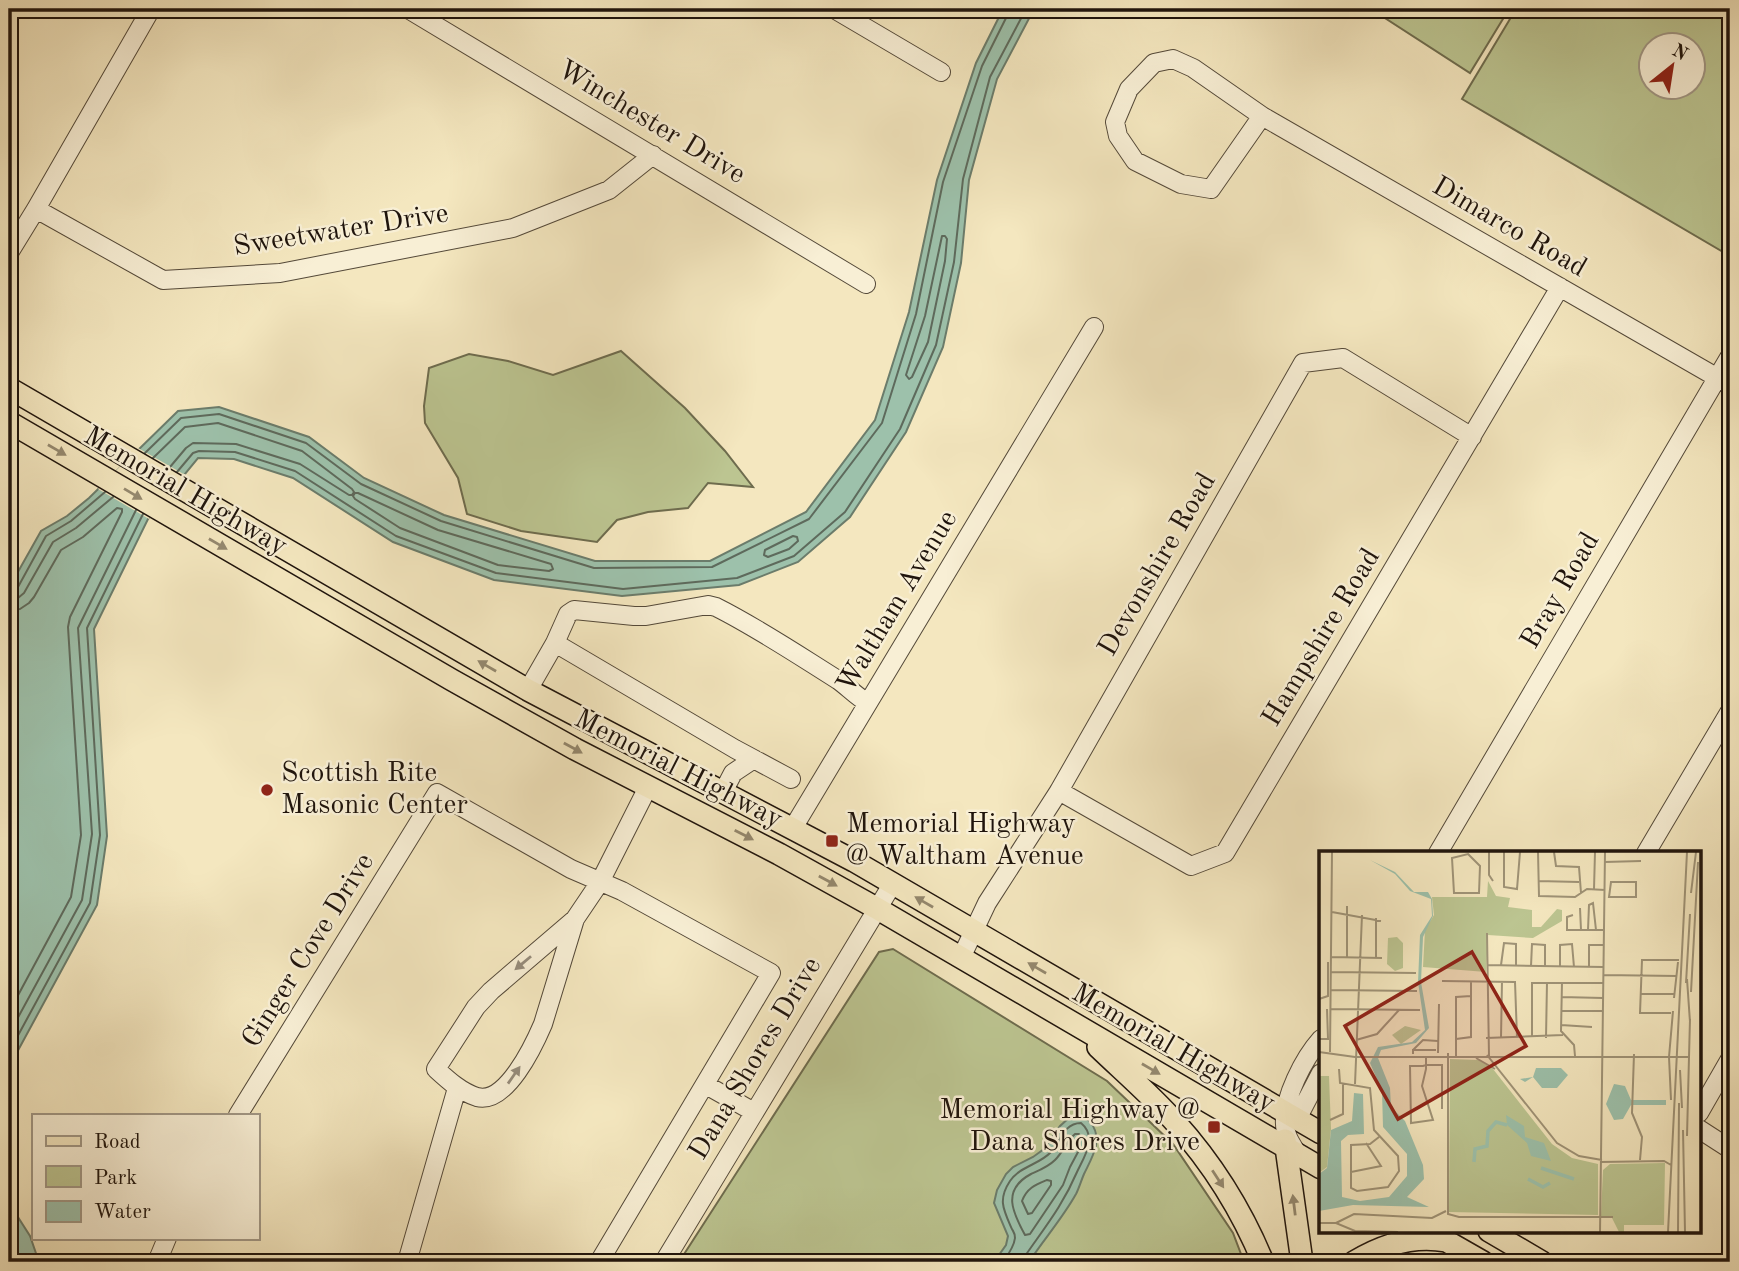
<svg xmlns="http://www.w3.org/2000/svg" width="1739" height="1271" viewBox="0 0 1739 1271" font-family="'Old Standard TT',serif">
<rect width="100%" height="100%" fill="#f4e7bf"/>
<filter id="stains"><feTurbulence type="fractalNoise" baseFrequency=".00286" numOctaves="4"/><feColorMatrix values="0 0 0 0 .2 0 0 0 0 .09 0 0 0 0 .02 0 0 0 .5 -.17"/></filter>
<radialGradient id="worn" r=".72"><stop offset=".6" stop-color="#630" stop-opacity="0"/><stop offset="1" stop-color="#630" stop-opacity=".3"/></radialGradient>
<!-- green -->
<path fill="#bcc591" stroke="#6e6c4e" stroke-width="2" fill-rule="evenodd" d="M1371 9H1509L1470 73Z
M1516 9H1730V256L1462 99ZM1652 46H1694V88H1652Z
M621 351 685 408 725 451 753 487 708 483 688 508 648 512 617 520 597 542 521 531 467 514 458 478 425 423 424 406 429 368 469 354 508 361 553 375Z
M893 949 1107 1081 1173 1144 1233 1233 1244 1262H679L879 952Z"/>
<!-- water -->
<path fill="#9dc1ab" stroke="#6b7c6b" stroke-width="2" d="M1003 9H1034L997 79 969 180 961 263 943 347 906 432 850 517 798 562 739 585 622 596 494 580 393 542 293 478 234 459 198 458 148 519 94 629 107 836 97 905 9 1067V598L10 586 41 531 67 516 89 498 178 411 219 407 309 437 364 478 444 515 595 561H710L806 512 875 420 909 312 937 180 976 63Z
M1077 1116C1083 1116 1087 1118 1091 1123 1104 1140 1091 1159 1084 1174 1081 1181 1079 1188 1076 1194 1062 1219 1044 1239 1029 1262H994L1006 1245 1008 1236 994 1203 997 1190 1006 1174 1013 1167 1033 1157 1044 1149 1060 1126 1070 1117Z
M9 1203 30 1236 39 1262H9Z"/>
<!-- pier -->
<path fill="#f4e7bf" d="M138 448 187 476 168 500 149 519 98 489Z"/>
<g fill="none" stroke-linecap="round" stroke-linejoin="round">
<!-- shore -->
<path stroke="#5e6a5c" stroke-width="2" d="M942 236H945L947 239 945 261 928 342 912 377 909 379 906 375 925 316Z
M145 453 181 418 219 414 306 443 361 484 441 521 594 568 712 567 809 519 882 423 916 314 943 182 982 66 1008 14V9
M153 458 185 427 218 423 302 451 352 489 354 492 352 495H349L300 464 236 444 193 443 186 448 170 467
M177 472 193 453 199 451 235 452 295 471 396 536 496 573 623 589 737 578 794 556 845 512 900 429 936 345 954 262 963 179 990 77 1026 9
M355 493H358L438 530 551 564 553 569 549 571 498 565 400 528 355 499 353 496Z
M793 536 797 537 798 541 789 549 768 557 764 555 765 550Z
M9 591 14 590 18 587 46 536 71 521 105 492
M9 600 18 598 24 593 53 542 76 528 113 497
M9 610 20 609 29 603 34 597 61 550 83 537 117 508 122 509V512L70 617 68 627 81 835 71 897 9 1012
M9 1034 82 900 92 834 78 628 136 510
M9 1052 90 903 100 835 87 628 143 514
M1075 1134H1079L1080 1139 1078 1152 1070 1167 1063 1185 1030 1234 1025 1235C1013 1213 1001 1190 1031 1174 1040 1170 1048 1167 1055 1160 1063 1152 1067 1141 1075 1134Z
M1047 1180 1051 1181V1185L1032 1213 1028 1214 1022 1201C1027 1188 1035 1185 1047 1180Z
M1003 1262C1008 1255 1014 1247 1015 1238 1015 1232 1013 1232 1011 1227 1003 1209 998 1199 1010 1181 1020 1166 1039 1165 1051 1152 1060 1141 1064 1123 1081 1123 1098 1137 1084 1157 1077 1172 1063 1205 1045 1227 1025 1256L1023 1262"/>
<defs>
<path id="minor" d="M408 9 866 284
M834 9 941 72
M1173 59 1193 68 1262 116 1211 189 1181 184 1135 161 1118 136 1115 122 1129 89 1154 63Z
M1262 116 1730 385
M36 209 163 280 280 273 513 228 609 190 653 155
M9 253 36 209 151 9
M555 643 568 614 574 610 634 616H646L708 605 716 607C758 628 798 655 838 680 848 687 857 697 868 703
M528 690 555 643 735 749 791 779
M1059 791 1191 866 1225 853 1560 287
M723 792 733 773 754 759
M793 828 1094 327
M1438 853 1730 356
M1646 853 1730 711
M575 919 543 1024C534 1045 506 1105 477 1097 461 1092 448 1080 436 1069L476 1007 491 991 575 919 600 882 648 787
M961 958 987 903 1059 791 1303 363 1343 358 1472 437
M706 1085 754 1112
M1699 1113 1730 1059
M238 1115 437 793 571 869 622 891 771 973 599 1262
M1297 1119 1321 1073
M1699 1129 1730 1149
M1295 1150C1290 1142 1285 1134 1285 1124 1283 1098 1304 1058 1321 1039
M157 1262 167 1238
M407 1262 457 1088
M664 1262 893 883"/>
<path id="major" d="M9 388 528 690 854 861 1321 1133
M9 422 452 680 575 749 779 854 878 909 1321 1168
M1098 1047C1124 1072 1151 1095 1175 1122 1212 1163 1242 1211 1263 1262
M1285 1140 1302 1262
M1489 1231 1542 1262
M1434 1234 1483 1262
M1354 1262C1382 1245 1414 1235 1446 1241"/>
</defs>
<!-- minor casing -->
<use href="#minor" stroke="#544939" stroke-width="20"/>
<!-- major casing -->
<use href="#major" stroke="#1f140c" stroke-width="24"/>
<!-- minor -->
<use href="#minor" stroke="#f8efd5" stroke-width="18"/>
<!-- major -->
<use href="#major" stroke="#f4e7bf" stroke-width="21"/>
</g>
<!-- one-way arrows -->
<defs><path id="oneway-solid" d="M-6-.8H1V-3.2L6.5 0L1 3.2V.8H-6Z" transform="scale(1.75)"/></defs>
<g fill="#94886e">
<use href="#oneway-solid" transform="translate(57 450) rotate(30)"/>
<use href="#oneway-solid" transform="translate(133 494) rotate(31)"/>
<use href="#oneway-solid" transform="translate(218 544) rotate(30)"/>
<use href="#oneway-solid" transform="translate(487 666) rotate(-150)"/>
<use href="#oneway-solid" transform="translate(573 748) rotate(29)"/>
<use href="#oneway-solid" transform="translate(744 835) rotate(27)"/>
<use href="#oneway-solid" transform="translate(828 881) rotate(29)"/>
<use href="#oneway-solid" transform="translate(924 902) rotate(-150)"/>
<use href="#oneway-solid" transform="translate(1037 968) rotate(-150)"/>
<use href="#oneway-solid" transform="translate(1151 1069) rotate(30)"/>
<use href="#oneway-solid" transform="translate(1218 1179) rotate(57)"/>
<use href="#oneway-solid" transform="translate(1294 1205) rotate(-97)"/>
</g>
<g fill="#968c7b">
<use href="#oneway-solid" transform="translate(523 963) rotate(140)"/>
<use href="#oneway-solid" transform="translate(514 1075) rotate(-55)"/>
</g>
<!-- markers -->
<g fill="#8f2418" stroke="#f8efd5" stroke-width="2.5">
<circle cx="267" cy="790" r="7"/>
<rect x="825" y="834" width="14" height="14" rx="3.5"/>
<rect x="1207" y="1120" width="14" height="14" rx="3.5"/>
</g>
<g text-anchor="middle" dominant-baseline="central" stroke-width="5" stroke-linejoin="round" paint-order="stroke">
<!-- street labels -->
<g font-size="28" fill="#1f140c" stroke="#f8efd5">
<text transform="translate(651 123) rotate(31)">Winchester Drive</text>
<text transform="translate(1509 228) rotate(30)">Dimarco Road</text>
<text transform="translate(341 231) rotate(-9)">Sweetwater Drive</text>
<text transform="translate(185 492) rotate(30)">Memorial Highway</text>
<text transform="translate(1158 565) rotate(-60)">Devonshire Road</text>
<text transform="translate(1561 591) rotate(-60)">Bray Road</text>
<text transform="translate(898 602) rotate(-59)">Waltham Avenue</text>
<text transform="translate(1322 638) rotate(-59)">Hampshire Road</text>
<text transform="translate(678 770) rotate(27)">Memorial Highway</text>
<text transform="translate(309 951) rotate(-58)">Ginger Cove Drive</text>
<text transform="translate(1173 1049) rotate(30)">Memorial Highway</text>
<text transform="translate(756 1059) rotate(-59)">Dana Shores Drive</text>
</g>
<!-- poi labels -->
<g font-size="28" fill="#1f140c" stroke="#f8efd5" text-anchor="start">
<text x="281" y="774">Scottish Rite<tspan x="281" dy="32">Masonic Center</tspan></text>
<text x="846" y="825">Memorial Highway<tspan x="846" dy="32">@ Waltham Avenue</tspan></text>
<text x="1200" y="1111" text-anchor="end">Memorial Highway @<tspan x="1200" dy="32">Dana Shores Drive</tspan></text>
</g>
</g>
<!-- overview -->
<g transform="translate(1319 851)">
<rect width="382" height="382" fill="#f4e7bf"/>
<path d="M169 30 177 45 191 47 189 56 213 59V76H222L238 58 243 59V70L214 87 169 84 167 121 104 116 106 79 115 64 113 46H168ZM78 86 84 92V117L76 120 68 113 69 87ZM86 175 102 179 82 193 73 184ZM131 208 160 209 174 218 233 293 253 307 279 313V364L130 361ZM0 209 1 225H10L12 278 8 316 0 322ZM346 312 345 374H305V381H300L292 365H282L284 319 291 313Z" fill="#bcc591"/>
<path d="M51 9 76 21 95 41H109L113 48 114 65 104 86 102 131 110 177 97 192 62 199 59 207 71 237 72 256 86 270 104 314 105 328 88 346 110 356 34 354 0 360V323L8 317 12 279 33 270 35 242 44 243 45 283 29 284 22 290 23 346 41 350 70 346 88 325V303L64 276 63 240 51 212 59 196 93 191 106 179 99 131 101 84 113 65 112 48 91 40 76 23ZM217 217H242L249 224 238 237H223L214 226 206 231 201 228 214 226ZM295 233 306 235 312 249H347V254H312L304 268 295 269 287 253ZM187 264 205 275 206 286 225 292 232 310 212 305 208 292 188 274Z" fill="#9dc1ab"/>
<path fill="none" stroke="#9dc1ab" stroke-width="3.5" d="M155 311 156 298 168 295 169 280 177 271 188 274M222 317 255 328M209 328 224 336 231 332"/>
<path fill="none" stroke="#9f9377" stroke-width="2" d="M170 1V24L174 30M185 1V36L198 38 201 1M219 1 220 45 256 46 268 38 286 39M235 1 237 15 260 16 262 42M149 3 161 15 160 42H135L133 7ZM286 11 322 10M219 30 260 31M292 31H317V46H290ZM275 38 276 1M372 42 377 1M261 57 262 79M13 61 62 70M254 64 248 66V79H284M269 79 270 54 274 52 277 79M168 82 170 205M12 106 63 107M28 107V55M57 107V67M168 114 284 116M182 114 185 92 197 93V114M212 115 213 93 226 94V115M241 115V94L253 93 255 116M270 115V94H285M12 121 97 122M284 124 358 125M368 128 371 171M123 130 196 131 198 186M243 131 242 180 255 194 256 205M367 132 371 63M12 139 98 140M372 141 379 11M322 143H355M242 146 284 147M355 147 359 111M0 148 9 145V111M12 158 101 159M242 160H283M352 162H321L323 109H360M242 174 273 176M213 186V132H284M167 187 244 184M182 187 183 130M227 187 228 131M0 188H9L8 158M137 188 152 186V130M37 189 58 183 80 159M94 199 104 189 119 190M0 201 36 206H370L371 168M11 201 13 1M119 202 120 153M129 202V363L140 366H294M94 203V199H117M315 203 313 262 323 286 321 309M168 204 238 292 260 305 283 309M107 205V218L103 235 114 269 92 272 91 215H104L107 214H123V258M137 205V146L152 145M350 206 354 160M350 206 352 249M157 207 176 218M20 218 21 232 51 237 55 279 79 305 80 320 69 336 38 340 32 337V294L51 293 60 286M361 219 363 257M36 233 43 64M11 269 24 263V233M364 279 366 381M368 285 370 206M281 311 345 310 352 314M32 321 62 315 47 292M0 372H17L36 380 79 381M17 372 35 363 113 367 127 360M281 381 286 1M349 381 368 1M359 381 360 252"/>
<path fill="#8f2418" fill-opacity="0.15" stroke="#8f2418" stroke-width="3.5" d="M153 101 207 195 79 268 26 175Z"/>
<rect width="382" height="382" fill="none" stroke="#1f140c" stroke-width="3.5"/>
</g>
<!-- margin -->
<rect width="1739" height="1271" fill="none" stroke="#f4e7bf" stroke-width="35"/>
<rect x="10" y="10" width="1718" height="1250" fill="none" stroke="#1f140c" stroke-width="3.5"/>
<rect x="18" y="18" width="1704" height="1236" fill="none" stroke="#1f140c" stroke-width="2"/>
<!-- legend -->
<rect x="32" y="1114" width="228" height="126" fill="#f8efd5" stroke="#a19785" stroke-width="2"/>
<rect x="46" y="1136" width="35" height="10" fill="#f4e7bf" stroke="#a19785" stroke-width="2"/>
<text x="94" y="1148" font-size="21" fill="#1f140c">Road</text>
<rect x="46" y="1166" width="35" height="21" fill="#bcc591" stroke="#a19785" stroke-width="2"/>
<text x="94" y="1184" font-size="21" fill="#1f140c">Park</text>
<rect x="46" y="1201" width="35" height="21" fill="#9dc1ab" stroke="#a19785" stroke-width="2"/>
<text x="94" y="1218" font-size="21" fill="#1f140c">Water</text>
<!-- north arrow -->
<g transform="translate(1672 66) rotate(30)"><circle r="33" fill="#f8efd5" stroke="#a19785" stroke-width="2"/>
<path d="M0-5L12 26L0 18L-12 26Z" fill="#8f2418"/>
<text y="-10" font-size="19" font-weight="bold" text-anchor="middle" fill="#1f140c">N</text>
</g>
<rect width="100%" height="100%" filter="url(#stains)"/>
<rect width="100%" height="100%" fill="url(#worn)"/>
</svg>
